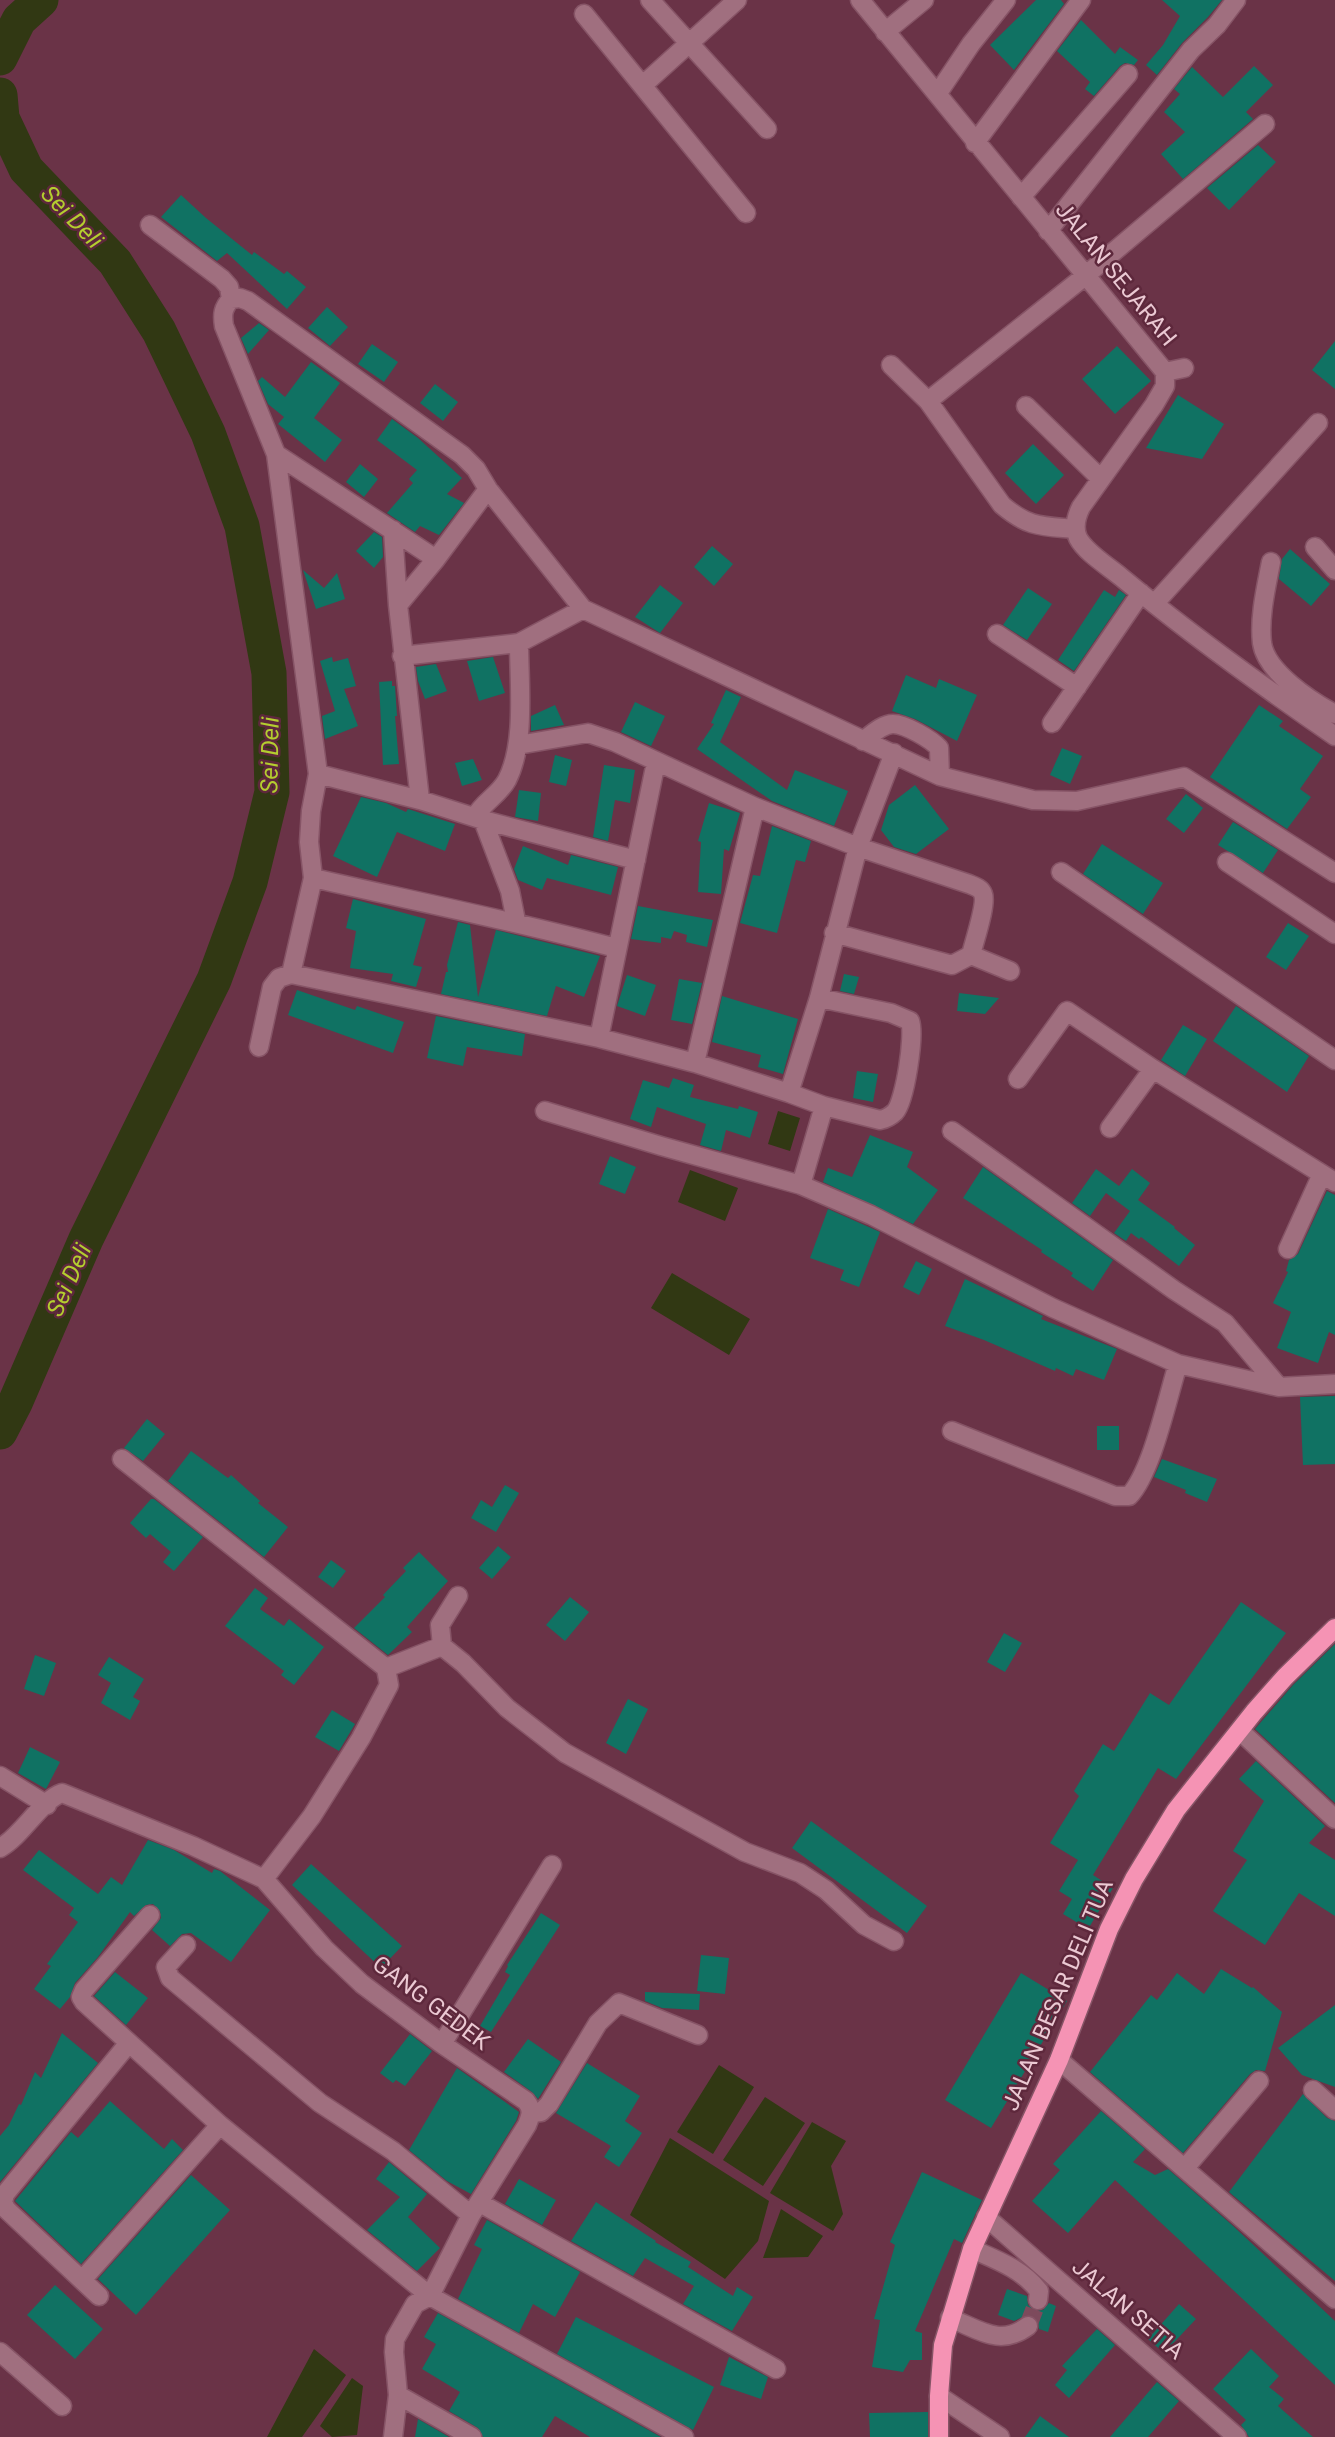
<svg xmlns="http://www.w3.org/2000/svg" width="1335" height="2437" viewBox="0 0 1335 2437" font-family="Roboto,sans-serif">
<rect width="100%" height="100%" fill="#6a3347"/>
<!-- water -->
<path fill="#313813" d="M778 1111 800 1118 790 1151 768 1144Z
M690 1170 738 1188 725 1221 678 1202Z
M672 1273 750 1319 729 1355 651 1308Z
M719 2065 754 2087 713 2154 677 2132Z
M765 2097 805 2123 763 2186 723 2160Z
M812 2122 846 2141 831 2166 843 2214 833 2231 770 2193Z
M670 2138 769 2201 758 2241 725 2279 630 2215Z
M781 2209 823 2236 808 2257 763 2258Z
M314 2349 346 2375 302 2437H267Z
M352 2378 363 2386 357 2435 332 2437 320 2426Z"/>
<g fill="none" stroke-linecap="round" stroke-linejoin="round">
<!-- river -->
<path stroke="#313813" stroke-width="35" d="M0 58 19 20 41 0
M0 95 2 118 26 169 115 262 159 331 208 433 242 526 269 673 272 792 250 882 214 980 86 1239 15 1403 0 1432"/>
</g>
<!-- building -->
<path fill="#107263" d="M1036 0H1061L1064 4 1014 70 990 45Z
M1162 0H1222L1208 17 1182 43 1157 75 1146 65 1163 45 1180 16Z
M1081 20 1115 54 1120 47 1138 60 1134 65 1125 63 1120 66 1094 96 1085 89 1090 82 1057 51Z
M1254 66 1273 85 1246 112 1253 119 1183 179 1161 154 1185 132 1164 112 1180 94 1174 89 1192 67 1223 97Z
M1258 145 1276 162 1229 210 1207 188Z
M181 195 206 218 252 255 254 252 284 274 287 271 306 287 287 309 227 253 217 261 161 217Z
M327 307 348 327 330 346 308 328Z
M259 323 269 330 248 354 241 338Z
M1335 341V389L1312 370Z
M372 344 398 362 384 382 358 364Z
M1117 346 1151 381 1115 414 1082 379Z
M311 362 340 383 314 418 342 440 325 462 278 424 284 417 268 404 258 381 262 377 285 397Z
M435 384 458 402 443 421 420 403Z
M1178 395 1224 424 1202 459 1146 448Z
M392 419 418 438 462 478 447 494 464 503 439 535 420 526 415 532 387 513 413 483 409 479 417 470 377 440Z
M1033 444 1064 475 1036 504 1005 473Z
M360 464 378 479 364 497 346 482Z
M374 532 382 537 383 557 374 568 356 551Z
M712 546 733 564 714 586 694 567Z
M1290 549 1330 584 1311 606 1279 579 1282 559Z
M303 570 324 588 337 573 345 599 316 609Z
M660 585 683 603 660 633 635 617Z
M1028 588 1052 604 1027 640 1003 625Z
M1104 590 1115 597 1119 590 1126 595 1074 671 1058 660Z
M332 657 333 662 348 658 356 686 344 689 358 726 325 739 322 716 335 711 320 661Z
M493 657 505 693 479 701 467 661Z
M436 664 447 691 425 699 418 681 416 667Z
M906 675 936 688 939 679 977 695 957 741 915 719 892 711Z
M392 681V686H395L397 716H395L399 764 383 765 379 682Z
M726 690 741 697 720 742 787 790 795 770 848 791 834 826 772 801 697 749 714 724 711 723Z
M635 702 665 716 651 746 621 732Z
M555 705 564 725 531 731V716Z
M1259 705 1283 721 1279 726 1323 756 1300 789 1311 797 1287 829 1210 777Z
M1062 748 1082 756 1070 784 1050 775Z
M555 755 572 760 566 786 549 782Z
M473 759 482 780 462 786 455 763Z
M604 765 635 770 630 803 615 800 608 841 593 837Z
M915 785 949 829 916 854 894 847 881 830 889 805Z
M519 790 541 793 538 821 515 817Z
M1186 794 1203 808 1184 833 1166 819Z
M361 797 386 803 406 812 408 809 455 824 445 851 397 832 377 877 333 856Z
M709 803 740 813 729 851 724 849 721 894 698 892 701 842 698 841Z
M1233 822 1278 850 1263 873 1218 845Z
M772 826 811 841 805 862 796 860 777 933 740 923 753 875 760 876Z
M1102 844 1163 883 1143 914 1083 874Z
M523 846 568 865 571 855 618 867 611 895 547 878 542 890 518 880 514 869Z
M353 899 426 919 413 965 422 967 416 987 391 981 393 974 350 968 356 931 346 928Z
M638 906 713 920 707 947 686 942 687 935 674 931 671 939 661 937V943L631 939Z
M458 922 470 925 478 997 496 930 600 956 584 997 556 986 547 1016 441 994 446 972H448L447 965Z
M1288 923 1309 936 1286 970 1266 957Z
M844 974 859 977 854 994 840 991Z
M627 975 656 985 645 1016 617 1006Z
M679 979 702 983 692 1024 671 1020Z
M297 990 355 1010 357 1006 404 1022 393 1053 288 1015Z
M959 993 999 998 985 1014 957 1011Z
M722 996 798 1019 783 1074 758 1067 761 1055 712 1042Z
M1236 1006 1309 1056 1287 1092 1213 1041Z
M436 1016 525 1034 522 1056 467 1047 463 1066 427 1058Z
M1183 1025 1207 1039 1185 1076 1161 1060Z
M857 1071 878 1074 873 1102 853 1098Z
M673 1078 694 1085 690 1097 738 1109 739 1106 758 1112 750 1138 726 1130 721 1151 700 1145 706 1124 657 1107 651 1127 630 1119 643 1080 669 1088Z
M870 1135 913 1152 907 1167 938 1190 913 1224 823 1182 828 1168 852 1177Z
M610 1156 636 1167 625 1194 599 1184Z
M983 1167 1113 1260 1093 1291 1071 1276 1073 1273 1041 1252 1042 1250 963 1198Z
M1096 1169 1119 1186 1132 1169 1150 1183 1138 1200 1175 1227 1174 1228 1195 1245 1179 1266 1141 1237 1139 1239 1131 1233 1126 1241 1114 1233 1130 1211 1106 1193 1090 1216 1072 1203Z
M1327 1191 1335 1195V1335L1329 1332 1318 1363 1277 1348 1291 1312 1273 1303 1288 1272 1286 1271 1289 1260 1298 1254Z
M828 1209 880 1232 859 1287 840 1280 844 1270 810 1258Z
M916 1261 932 1269 919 1295 903 1287Z
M965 1279 1043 1316 1041 1319 1117 1349 1104 1380 1076 1369 1073 1376 1056 1368 1055 1371 984 1340 945 1326Z
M1335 1396V1464L1303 1465 1300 1397Z
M147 1419 165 1434 143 1461 124 1448Z
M1097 1426H1119V1450H1097Z
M191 1451 228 1478 231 1475 260 1501 258 1503 288 1527 264 1557 168 1481Z
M1162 1459 1217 1479 1207 1502 1185 1493 1186 1490 1154 1477Z
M505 1485 519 1493 496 1532 471 1518 481 1500 492 1507Z
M151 1499H154L203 1537 174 1571 163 1562 171 1552 150 1534 146 1538 130 1523Z
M498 1546 511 1557 492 1579 479 1568Z
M419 1552 448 1581 407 1627 412 1632 388 1655 354 1628 385 1597 383 1595 406 1571 403 1568Z
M331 1560 346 1571 333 1588 318 1577Z
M255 1588 268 1598 260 1609 284 1626 289 1619 324 1647 294 1685 281 1675 284 1671 225 1626Z
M570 1597 589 1612 565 1641 546 1625Z
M1241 1602 1286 1633 1176 1779 1158 1768 1093 1875 1113 1888 1088 1929 1063 1914 1072 1899 1059 1891 1078 1860 1050 1843 1079 1796 1074 1791 1103 1744 1114 1751 1150 1693 1169 1705Z
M1004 1633 1022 1643 1005 1672 987 1662Z
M1335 1644V1803L1255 1729 1293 1685Z
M35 1655 56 1663 44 1696 24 1689Z
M109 1657 144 1679 133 1697 140 1701 130 1720 101 1703 111 1683 98 1675Z
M628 1699 648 1709 626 1754 606 1743Z
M332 1710 355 1724 339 1751 315 1737Z
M30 1747 60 1762 46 1789 18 1773Z
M1256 1761 1325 1826 1309 1843 1335 1860V1916L1299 1893 1265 1945 1213 1911 1247 1860 1233 1851 1264 1801 1239 1779Z
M811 1821 927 1906 907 1933 792 1848Z
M148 1840 174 1850 212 1873 214 1869 220 1871 270 1910 231 1962 191 1933 182 1934 170 1946 152 1930 161 1918 160 1911 153 1904 146 1905 134 1916 130 1912 98 1957 75 1983 70 1997 60 2009 34 1989 51 1966 47 1964 78 1922 69 1915 74 1908 23 1870 39 1850 98 1894 111 1877 122 1885Z
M311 1864 402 1946 381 1968 292 1885Z
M541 1913 560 1925 491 2032 480 2026 510 1975 505 1972 508 1966 507 1965Z
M701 1955 729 1958 725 1994 697 1991Z
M1221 1969 1252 1988 1253 1987 1282 2012 1265 2071 1256 2070 1250 2074 1183 2153 1090 2072 1151 1995 1157 2000 1177 1973 1204 1994Z
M115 1972 148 1998 126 2025 94 1996Z
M1021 1973 1067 2001 991 2128 945 2100Z
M645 1992 700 1994 699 2010 662 2008 645 2001Z
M1335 2005V2087L1302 2075 1278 2048Z
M62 2033 98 2063 0 2182V2136L9 2125 19 2104 21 2105 35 2072 41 2078Z
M410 2034 432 2051 405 2086 396 2080 393 2083 380 2073Z
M528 2039 561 2062 538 2099 532 2092 504 2072Z
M587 2063 640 2096 625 2121 642 2133 619 2167 604 2157 611 2146 556 2113Z
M457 2068 519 2112 516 2121 471 2194 447 2181 409 2150Z
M1303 2094 1327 2118 1335 2121V2281L1229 2192Z
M110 2101 164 2149 172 2139 183 2150 81 2264 15 2201 71 2132 78 2138Z
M1101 2111 1145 2149 1133 2162 1155 2175 1168 2169 1232 2225 1335 2321V2385L1115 2180 1068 2233 1032 2201 1060 2170 1053 2164Z
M389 2162 427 2194 408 2217 440 2248 417 2271 367 2230 400 2197 376 2179Z
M922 2172 982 2200 962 2243 954 2239 915 2331 922 2333V2360H910L903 2372 872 2367 880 2320 874 2319 895 2245 890 2242Z
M191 2175 230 2210 136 2315 98 2279Z
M519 2179 556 2200 542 2225 505 2204Z
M596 2202 656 2241 655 2242 691 2262 688 2267 733 2296 737 2287 753 2297 732 2331 683 2304 694 2286 645 2258 633 2276 571 2241Z
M487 2220 580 2272 555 2317 533 2304 519 2333 458 2299 482 2249 474 2245Z
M55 2285 103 2329 75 2359 27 2315Z
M1007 2289 1027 2296 1028 2305 1036 2311 1043 2310 1049 2303 1056 2306 1048 2332 1039 2329 1038 2321 1033 2316 1027 2315 1014 2321 998 2315Z
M1179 2304 1196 2319 1164 2353 1148 2339Z
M438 2313 661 2437H590L555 2416 542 2437H483L478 2428 449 2411 460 2392 422 2369 436 2344 424 2337Z
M576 2317 714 2387 693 2430 557 2354Z
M1097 2329 1115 2345 1069 2398 1055 2385 1067 2370 1062 2366Z
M1251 2349 1279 2376 1269 2387 1284 2399 1278 2406 1313 2437H1249L1241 2425 1246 2420 1213 2389Z
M729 2357 768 2377 761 2399 720 2385Z
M1157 2382 1179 2401 1148 2437H1110Z
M928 2412V2437H870L869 2413Z
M1040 2416 1069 2437H1025Z
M418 2419 449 2437H415Z"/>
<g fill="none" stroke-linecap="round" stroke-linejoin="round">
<!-- minor-tunnel -->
<path stroke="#7d4a5c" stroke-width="18" stroke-dasharray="18 9" stroke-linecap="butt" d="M1028 2326 1038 2300"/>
<defs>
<path id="minor" d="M650 0 767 129
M860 0 1165 372V386L1154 405 1081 507C1076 517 1073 527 1078 538 1086 553 1108 566 1121 577 1190 634 1262 686 1335 736
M584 14 746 213
M885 32 924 0
M643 85 737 0
M938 93 971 44 1006 0
M975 143 1081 0
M1021 197 1128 74
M150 225 222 279 229 287 231 299
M1048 231 1191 50 1217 25 1236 0
M891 365 928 401 1002 505C1029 528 1042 526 1075 529
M1165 372 1184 368
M928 401 1085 276 1265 124
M1026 406 1100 478
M276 454 436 559
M393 530 398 605
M1315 547 1335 570
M1271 562C1266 588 1259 617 1262 643 1266 672 1311 701 1335 714
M1155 603 1318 423
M997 634 1077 687
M402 656 519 643 583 609
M1052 723 1141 593
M863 741C871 735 882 724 893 724 905 724 931 739 939 748L940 776
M518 745 588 733 615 742 755 807 858 847 969 884C974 886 981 888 983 894 987 904 974 942 971 955L952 965 834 933
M656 762 599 1038 695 1063 789 1093 819 998 858 847 894 753
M318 774 276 454 224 326C222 314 223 308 231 299L240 298 248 301 462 455 476 469 488 489 583 609 940 776 1033 800 1077 801 1184 777 1335 873
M420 800 483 820 636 860
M475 817C483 802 499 795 507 780 526 743 519 684 519 643
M483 820 510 891 516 921
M1227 862 1335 934
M1061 872 1335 1060
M313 878C414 901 515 921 616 948
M971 955 1010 971
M291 974 313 878 309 842 311 811 318 774 420 800 398 605 436 559 488 489
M259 1047 272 987 279 978 291 974 599 1038
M695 1063 755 807
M1018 1079 1067 1011 1153 1069 1335 1182
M789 1093 824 1106 880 1120C885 1119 891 1116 895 1112 905 1101 915 1035 910 1021L891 1013 819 998
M545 1111 661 1146 801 1185 871 1215 1053 1308 1178 1364 1279 1387 1335 1384
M1110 1128 1153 1069
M952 1131 1174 1290 1225 1323 1279 1387
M801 1185 824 1106
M1288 1249 1322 1174
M952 1431 1115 1496H1129C1152 1472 1167 1399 1178 1364
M122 1459 386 1668 389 1685 361 1738 312 1816 264 1879
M442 1646 440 1625 458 1596
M386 1668 442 1646 463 1663 507 1708 565 1753 745 1852 800 1873 826 1890 864 1925 894 1941
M1240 1731 1335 1819
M0 1776 47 1805
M0 1848C22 1836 41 1800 62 1793L193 1846 264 1879 324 1948 362 1984 442 2044 526 2101C533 2110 531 2115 527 2125L471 2215 430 2296 415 2304 395 2339 394 2352 398 2395 393 2437
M150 1915 84 1990 81 1997 84 2002 220 2125 430 2296 684 2437
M186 1945 166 1967 170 1978 320 2103 393 2151 471 2215
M442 2044 552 1865
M1059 2060 1335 2299
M1313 2090 1335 2110
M532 2113 541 2112 549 2104 598 2023 619 2003 698 2035
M1185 2168 1259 2081
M480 2203 776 2369
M986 2217 1237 2437
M972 2249C997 2260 1022 2269 1039 2291L1038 2300
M82 2280 220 2125
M99 2296 6 2209 3 2202 5 2194 128 2044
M950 2318C980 2330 1000 2347 1028 2326
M0 2352 62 2406
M398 2395 472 2437
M939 2396 1000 2437"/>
<path id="major" d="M939 2437V2396L943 2345 972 2249 1059 2060 1109 1929 1134 1879 1176 1810 1254 1712 1285 1677 1335 1628"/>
</defs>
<!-- minor casing -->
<use href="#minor" stroke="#865466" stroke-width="21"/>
<!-- major casing -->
<use href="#major" stroke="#865466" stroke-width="21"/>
<!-- minor -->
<use href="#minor" stroke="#a06f7f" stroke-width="18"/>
<!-- major -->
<use href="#major" stroke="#f593b4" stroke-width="18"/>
</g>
<g text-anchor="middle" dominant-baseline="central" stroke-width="5" stroke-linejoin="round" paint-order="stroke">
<!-- street labels -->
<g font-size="23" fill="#ebc9d3" stroke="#5e283c">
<text transform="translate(1116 274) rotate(51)">JALAN SEJARAH</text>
<text transform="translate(1058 1995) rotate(-67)">JALAN BESAR DELI TUA</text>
<text transform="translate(431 2003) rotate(37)">GANG GEDEK</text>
<text transform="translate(1128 2309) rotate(41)">JALAN SETIA</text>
</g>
<!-- water labels -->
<g font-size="24" font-style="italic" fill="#b4ce2f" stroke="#5e283c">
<text transform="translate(72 217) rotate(46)">Sei Deli</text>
<text transform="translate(270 755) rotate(-89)">Sei Deli</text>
<text transform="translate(69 1280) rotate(-66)">Sei Deli</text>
</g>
</g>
</svg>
